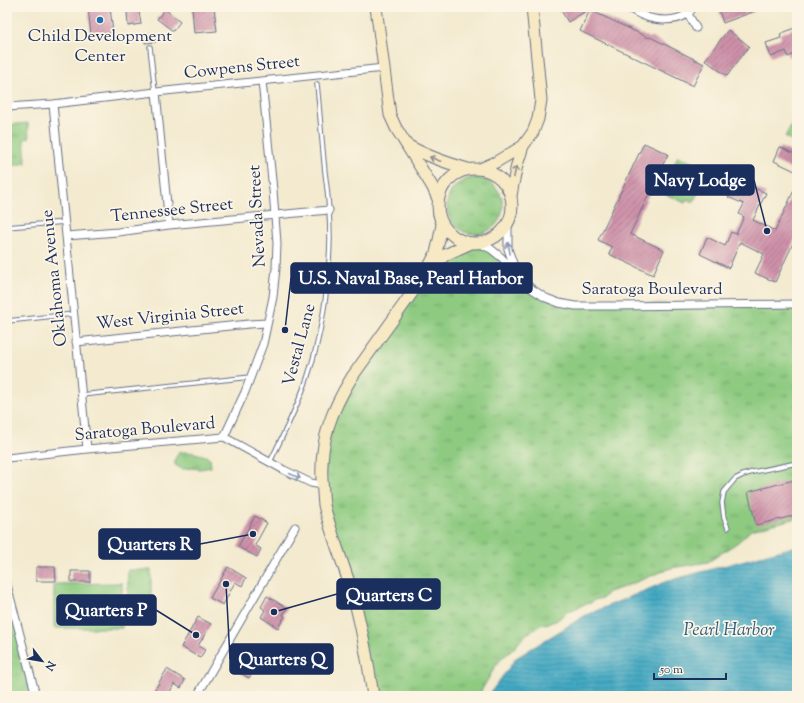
<svg xmlns="http://www.w3.org/2000/svg" width="804" height="703" viewBox="0 0 804 703" font-family="'Sorts Mill Goudy',serif">
<defs>
<pattern id="grass-tufts" width="24" height="20" patternUnits="userSpaceOnUse"><rect width="24" height="20" fill="#8ecb81"/><path d="M3 7l-1-3M5 7V3M7 7l1-3M15 17l-1-3M17 17v-4M19 17l1-3" fill="none" stroke="#73a56d"/></pattern>
<pattern id="water-rules" width="6" height="5" patternUnits="userSpaceOnUse"><rect width="6" height="5" fill="#43a9c3"/><path d="M0 2.5h6" fill="none" stroke="#378aa2"/></pattern>
<pattern id="building-hatch" width="6" height="6" patternUnits="userSpaceOnUse"><rect width="6" height="6" fill="#ce90a8"/><path d="M-1 1l2-2M0 6l6-6M5 7l2-2" fill="none" stroke="#a6768c"/></pattern>
</defs>
<rect width="100%" height="100%" fill="#fcf5e5"/>
<filter id="ink" filterUnits="userSpaceOnUse"><feTurbulence type="fractalNoise" baseFrequency=".025" numOctaves="2"/><feDisplacementMap in="SourceGraphic" scale="8" xChannelSelector="R" yChannelSelector="G"/><feConvolveMatrix kernelMatrix="1 2 1 2 8 2 1 2 1" color-interpolation-filters="sRGB"/></filter>
<filter id="wash" filterUnits="userSpaceOnUse"><feTurbulence type="fractalNoise" baseFrequency=".012" numOctaves="4" result="noise"/><feDisplacementMap in="SourceGraphic" scale="16" xChannelSelector="R" yChannelSelector="G"/><feGaussianBlur stdDeviation="0.9" result="paint"/><feColorMatrix in="noise" values="0 0 0 0 0 0 0 0 0 0 0 0 0 0 0 0 0 1.4 0 .05"/><feComposite in="paint" operator="in"/></filter>
<g filter="url(#wash)">
<rect width="100%" height="100%" fill="#f3eacf"/>
<!-- grass -->
<path fill="url(#grass-tufts)" stroke="#547d70" d="M797 114V143L785 137Z
M28 123 29 138 24 139 26 163 12 166 8 125Z
M447 206a28 28 0 1 1 56 0a28 28 0 1 1-56 0Z
M471 243 491 249 522 280 559 303 797 304V518L751 530 738 542 708 562 671 568 621 588 608 592 603 598 594 600 591 603 585 604 567 612 556 621 541 625 525 635 514 648 498 662 478 696H373L322 485 334 409 424 276Z
M179 452C191 452 199 453 210 458L211 467 200 469 191 468 182 469 175 465V459Z
M7 615 15 617 36 696H7Z"/>
<!-- pitch -->
<path fill="#8ecb81" stroke="#547d70" d="M678 156 702 167 693 188 699 191 693 202 687 199 685 203 661 192Z
M128 570H151V616L127 615Z
M122 583V628H54V584Z"/>
<!-- water -->
<path fill="url(#water-rules)" stroke="#2f6c90" d="M797 546V696H488L516 658 586 615 668 581Z"/>
<g id="blocks">
<!-- building -->
<path fill="url(#building-hatch)" d="M88 7H110L113 33 91 35Z
M192 7H214L217 31 194 33Z
M559 7H592L568 22Z
M718 7H763V8L723 23Z
M165 9 180 22 173 31 157 19Z
M590 10 649 38 650 37 704 64 693 86 580 31Z
M139 11 141 24 128 26 127 12Z
M797 27V53L788 57 786 51 771 57 766 43 781 38 780 34Z
M728 30 749 46 727 76 705 60Z
M155 35 156 42 145 43 144 36Z
M644 143 668 154 630 234 664 250 653 275 609 254 612 247 598 240Z
M780 147 797 155V172L774 161Z
M722 176 735 182 736 180 766 193 753 220 775 231 797 184V235L775 282 755 273 764 254 740 242 729 268 700 254 707 237 725 246 731 232 736 234 744 217 739 214 744 204 728 197 729 195 716 189Z
M794 480 797 492V515L756 525 748 492Z
M255 516 267 523 255 545 261 549 257 557 238 547Z
M36 567H55L56 581H36Z
M228 567 246 578 242 586 235 582 223 605 210 598Z
M71 571H90V582H71Z
M267 596 287 608 283 615 285 616 278 628 261 617 265 610 261 607Z
M198 617 211 624 198 646 205 650 200 658 181 647Z
M246 647 262 656 249 678 234 669Z
M167 669 185 680 181 688 174 684 168 696H151Z"/>
</g>
</g>
<g filter="url(#ink)">
<use href="#blocks" fill-opacity="0" stroke="#677086" stroke-width="1"/>
<g fill="none" stroke-linecap="round" stroke-linejoin="round">
<defs>
<path id="lane" d="M150 47 155 92
M7 227 65 222
M7 321 74 314
M81 395 251 377
M270 462C283 435 297 408 307 379 322 334 329 286 330 239 330 216 328 194 325 172 322 143 320 114 317 84
M728 528 724 518 722 503 724 492 735 479 743 475 753 472 797 463
M7 615 15 617"/>
<path id="street" d="M627 7C632 10 638 14 644 16 656 21 676 22 687 14 690 12 692 9 694 7
M688 14 696 28
M156 92 169 225
M53 104 87 449
M7 107 53 104 156 92 384 68
M508 222V249L515 269
M66 236 118 232 169 225 329 210
M478 243 491 249 502 258 522 280 532 289 546 298 559 303 575 306H614L797 304
M76 342 249 324 267 323
M224 437 245 392 263 344 273 297 276 268 277 243 273 190 262 81
M7 458 87 449 224 437 284 470 311 483 322 485
M7 585 36 696
M197 696 295 527"/>
<path id="secondary" d="M376 7 390 115 396 128 419 165 432 186 438 199
M407 145C426 156 447 163 468 169
M480 169 496 162 523 146
M438 206a37 37 0 1 1 74 0a37 37 0 1 1-74 0Z
M511 196 513 184 517 165 523 146 533 132 538 119 541 100 532 7
M430 270 445 255 471 243
M373 696C368 662 362 628 353 595 344 565 331 534 324 505 323 497 323 488 322 480 320 440 331 411 352 377L424 276 436 253 439 240 442 224"/>
</defs>
<!-- lane casing -->
<use href="#lane" stroke="#677086" stroke-width="5.5"/>
<!-- street casing -->
<use href="#street" stroke="#677086" stroke-width="9"/>
<!-- secondary casing -->
<use href="#secondary" stroke="#677086" stroke-width="13"/>
<!-- lane -->
<use href="#lane" stroke="#fff" stroke-width="3.5"/>
<!-- street -->
<use href="#street" stroke="#fff" stroke-width="7"/>
<!-- secondary -->
<use href="#secondary" stroke="#f7e9c3" stroke-width="11"/>
</g>
<!-- one-way arrows -->
<defs><path id="oneway-shaft" d="M-6 0H5M1.5-3L5.5 0L1.5 3" fill="none" stroke-width="1.6" stroke-linecap="round" stroke-linejoin="round"/></defs>
<g stroke="#898c90">
<use href="#oneway-shaft" transform="translate(435 159) rotate(-159)"/>
<use href="#oneway-shaft" transform="translate(515 172) rotate(-78)"/>
</g>
<g stroke="#8d97ae">
<use href="#oneway-shaft" transform="translate(509 248) rotate(-101)"/>
<use href="#oneway-shaft" transform="translate(295 476) rotate(25)"/>
</g>
</g>
<!-- markers -->
<circle fill="#1f6fb2" stroke="#fcf5e5" stroke-width="1.5" cx="100" cy="20" r="4"/>
<g text-anchor="middle" dominant-baseline="central" stroke-width="3.5" stroke-linejoin="round" paint-order="stroke">
<!-- poi labels -->
<g font-size="17" fill="#1b2f5e" stroke="#fcf5e5">
<text x="100" y="37">Child Development<tspan x="100" dy="20">Center</tspan></text>
</g>
<!-- street labels -->
<g font-size="17" fill="#1b2f5e" stroke="#fcf5e5">
<text transform="translate(242 68) rotate(-6)">Cowpens Street</text>
<text transform="translate(172 211) rotate(-6)">Tennessee Street</text>
<text transform="translate(258 216) rotate(-93)">Nevada Street</text>
<text transform="translate(55 278) rotate(-96)">Oklahoma Avenue</text>
<text x="652" y="290">Saratoga Boulevard</text>
<text transform="translate(170 317) rotate(-6)">West Virginia Street</text>
<text transform="translate(300 345) rotate(-75)">Vestal Lane</text>
<text transform="translate(145 430) rotate(-5)">Saratoga Boulevard</text>
</g>
<!-- water labels -->
<g font-size="18" font-style="italic" fill="#295a81" stroke="#fcf5e5">
<text x="729" y="631">Pearl Harbor</text>
</g>
</g>
<!-- callouts -->
<path fill="none" stroke="#1b2f5e" stroke-width="1.5" d="M767 231L754 180M285 330L291 278M253 534L200 544M274 612L337 594M196 635L156 610M226 584L230 659"/>
<g fill="#1b2f5e" stroke="#fcf5e5" stroke-width="1.5">
<circle cx="767" cy="231" r="4"/>
<circle cx="285" cy="330" r="4"/>
<circle cx="253" cy="534" r="4"/>
<circle cx="274" cy="612" r="4"/>
<circle cx="196" cy="635" r="4"/>
<circle cx="226" cy="584" r="4"/>
</g>
<g fill="#1b2f5e" stroke="#1b2f5e" stroke-width="1.5">
<rect x="646" y="165" width="108" height="30" rx="4"/>
<rect x="291" y="263" width="241" height="30" rx="4"/>
<rect x="99" y="529" width="101" height="30" rx="4"/>
<rect x="337" y="579" width="103" height="30" rx="4"/>
<rect x="57" y="595" width="99" height="30" rx="4"/>
<rect x="230" y="644" width="103" height="30" rx="4"/>
</g>
<g font-size="18" text-anchor="middle" font-weight="bold" fill="#fff">
<text x="700" y="186">Navy Lodge</text>
<text x="411" y="284">U.S. Naval Base, Pearl Harbor</text>
<text x="150" y="550">Quarters R</text>
<text x="389" y="601">Quarters C</text>
<text x="106" y="616">Quarters P</text>
<text x="282" y="665">Quarters Q</text>
</g>
<!-- margin -->
<rect width="804" height="703" fill="none" stroke="#fcf5e5" stroke-width="24"/>
<!-- north arrow -->
<g transform="translate(42 661) rotate(121)" stroke="#fcf5e5" stroke-width="3" paint-order="stroke">
<path d="M0-3L7 15L0 10L-7 15Z" fill="#1b2f5e"/>
<text y="-6" font-size="11" font-weight="bold" text-anchor="middle" fill="#1b2f5e">N</text>
</g>
<!-- scale -->
<path d="M654 673v6h72v-6" fill="none" stroke="#1b2f5e" stroke-width="2"/>
<text x="660" y="673" font-size="12" fill="#1b2f5e" stroke="#fcf5e5" stroke-width="3" paint-order="stroke">50 m</text>
</svg>
